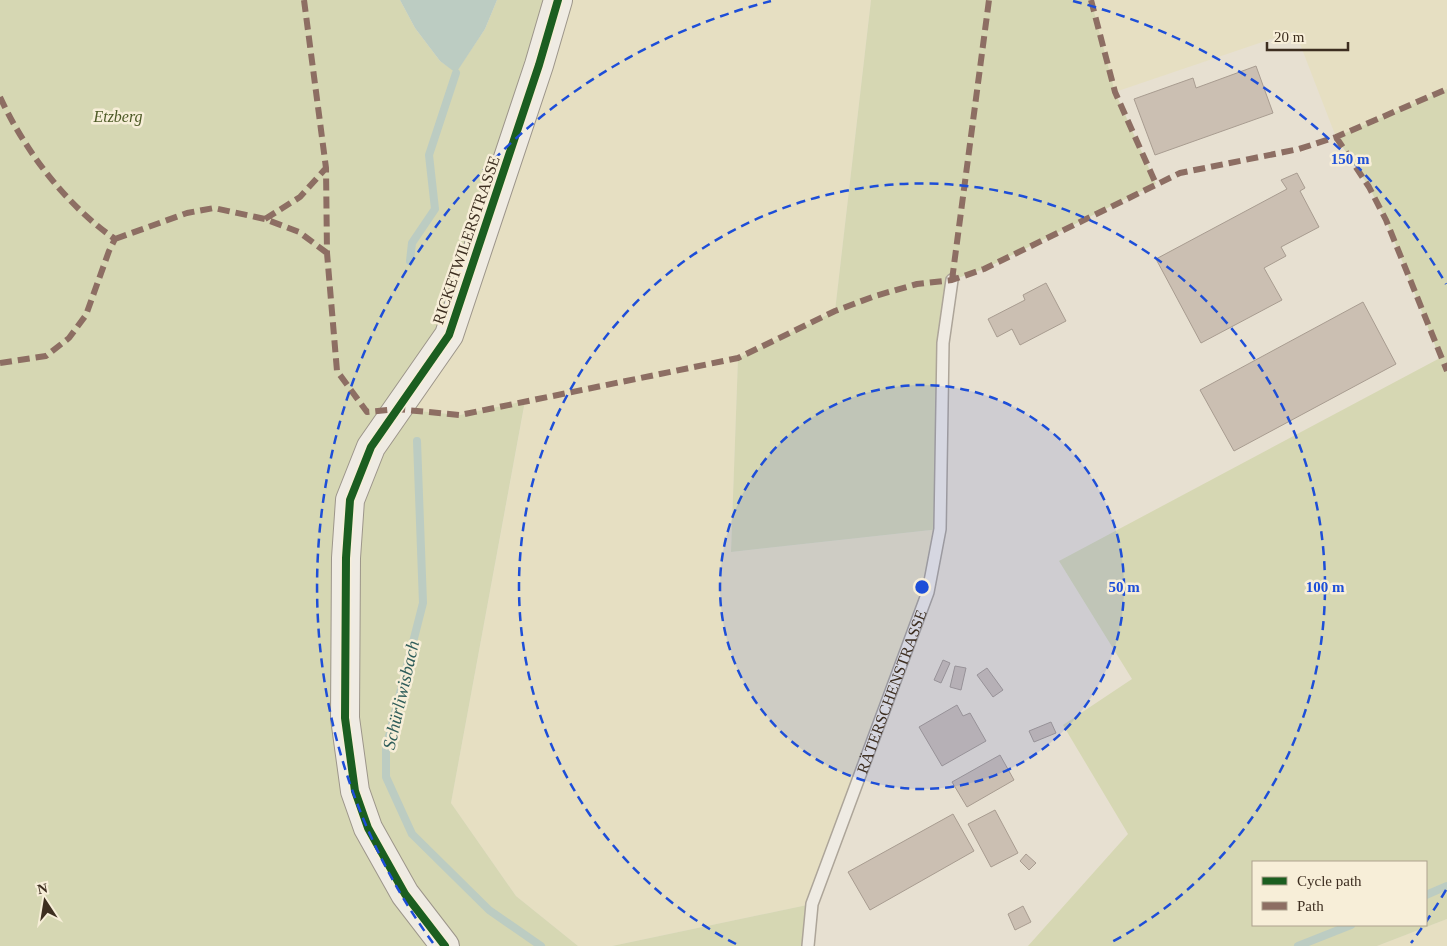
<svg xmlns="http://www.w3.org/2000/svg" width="1447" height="946" viewBox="0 0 1447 946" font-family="Georgia,serif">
<rect width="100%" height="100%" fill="#e7e0d1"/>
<!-- farmland -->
<path fill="#e6dfc2" d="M558 0H871L835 311 738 358 731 552 940 529 928 592 812 904 612 946H578L516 896 451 803 525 402 460 415 396 409Z
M1091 0H1447V89L1336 137 1295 31 1115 92Z
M1447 919V946H1377Z"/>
<!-- green -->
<path fill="#d6d7b3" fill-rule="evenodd" d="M0 0H400L415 28 440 61 456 72 485 29 497 0H558L449 335 397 409 460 415 525 401 451 803 516 896 578 946H0Z
M871 0H1091L1115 92 1156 184 984 269 952 280 943 343 940 529 731 552 738 358 835 311Z
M1447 89V919L1377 946H1028L1128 834 1063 725 1132 679 1059 561 1440 358 1386 220 1369 187 1336 137ZM1253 862H1426V925H1253Z
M812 904 808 946H612Z"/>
<!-- water -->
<path fill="#bcccc2" d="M400 0H497L485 29 456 73 440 61 415 28Z"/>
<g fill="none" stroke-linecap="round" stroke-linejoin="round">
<!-- stream -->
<path stroke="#bcccc2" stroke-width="8" d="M410 261 412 243 435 209 429 155 456 73
M417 441 423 603 386 748V777L412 834 489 910 541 946
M1426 895 1447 886
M1298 946 1351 925"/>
</g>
<!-- building -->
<path fill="#cbbfb2" stroke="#a89c90" d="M1256 66 1273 113 1155 155 1134 99 1193 78 1196 88Z
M1297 173 1305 188 1300 191 1319 227 1281 247 1286 256 1264 268 1282 300 1201 343 1156 259 1287 189 1281 180Z
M1046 283 1066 321 1020 345 1012 329 997 337 988 319 1025 300 1023 295Z
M1363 302 1396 364 1234 451 1200 390Z
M943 660 950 663 941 683 934 680Z
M955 666 966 668 961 690 950 687Z
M987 668 1003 690 993 697 977 675Z
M957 705 963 716 970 713 986 741 942 766 919 727Z
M1051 722 1056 733 1034 742 1029 731Z
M1000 755 1014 780 967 807 952 782Z
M995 810 1018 853 991 867 968 824Z
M953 814 974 851 870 910 848 872Z
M1026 854 1036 863 1029 870 1020 861Z
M1023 906 1031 922 1015 930 1008 914Z"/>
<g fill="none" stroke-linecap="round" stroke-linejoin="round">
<defs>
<g id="lane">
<path id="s1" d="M808 946 812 904 928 592 940 529 943 343 952 280"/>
</g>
<path id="secondary" d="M445 946 405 894 368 828 355 791 345 718 346 558 350 500 371 447 449 335 539 65 558 0"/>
</defs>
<!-- lane casing -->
<use href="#lane" stroke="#ada599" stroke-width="14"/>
<!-- secondary casing -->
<use href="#secondary" stroke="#9c958a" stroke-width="30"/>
<!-- lane -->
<use href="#lane" stroke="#efebe3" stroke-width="11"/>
<!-- secondary -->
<use href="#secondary" stroke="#efebe3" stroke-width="28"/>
<!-- quiet -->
<path stroke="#8d6e63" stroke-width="6" stroke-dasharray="12 6" stroke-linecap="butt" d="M304 0 326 168 327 253 337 371 367 412 396 409 460 415 738 358 835 311 875 296 917 284 952 280 984 269 1180 173 1299 149 1336 137 1447 89
M1091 0 1115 92 1156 184
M0 97C25 151 66 205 115 239
M1336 137 1369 187 1386 220 1447 371
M265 219 300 197 326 168
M115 239 187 213 214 208 265 219 299 232 327 253
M952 280 989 0
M0 363 46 356 69 338 86 315 109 251 115 239"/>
<defs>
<path id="cycleway" d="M445 946 405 894 368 828 355 791 345 718 346 558 350 500 371 447 449 335 539 65 558 0"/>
</defs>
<!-- cycleway casing -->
<use href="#cycleway" stroke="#f7eed8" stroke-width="11"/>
<!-- cycleway -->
<use href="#cycleway" stroke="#1b5e20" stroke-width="8"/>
</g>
<!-- distance rings -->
<circle cx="922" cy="587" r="202" fill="#1d4ed8" fill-opacity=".12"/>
<g fill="none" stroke="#1d4ed8" stroke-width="2.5" stroke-dasharray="9 6">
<circle cx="922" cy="587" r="202"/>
<path d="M736 944A403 403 0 1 1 1108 944"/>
<path d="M1446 890A605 605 0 0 1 1411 943M433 943A605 605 0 0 1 771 1M1073 1A605 605 0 0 1 1446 284"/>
</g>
<g text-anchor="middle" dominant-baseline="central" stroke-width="5" stroke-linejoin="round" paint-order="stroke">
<!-- park labels -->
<g font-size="16" font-style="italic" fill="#4d5a26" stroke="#f7eed8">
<text x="118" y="116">Etzberg</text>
</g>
<!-- street labels -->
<g font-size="16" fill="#3d2e20" stroke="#f7eed8">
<text transform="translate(466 240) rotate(-71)">RICKETWILERSTRASSE</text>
<text stroke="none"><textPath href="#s1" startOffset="269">RÄTERSCHENSTRASSE</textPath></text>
</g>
<!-- water labels -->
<g font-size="18" font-style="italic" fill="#2f5d5a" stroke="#f7eed8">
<text transform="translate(401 695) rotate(-77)">Schürliwisbach</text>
</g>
</g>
<circle cx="922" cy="587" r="8" fill="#1d4ed8" stroke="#f7eed8" stroke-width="2.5"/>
<g font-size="15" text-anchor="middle" font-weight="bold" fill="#1d4ed8" stroke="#f7eed8" stroke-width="5" stroke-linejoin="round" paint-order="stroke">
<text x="1350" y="164">150 m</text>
<text x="1124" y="592">50 m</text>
<text x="1325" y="592">100 m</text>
</g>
<!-- legend -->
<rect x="1252" y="861" width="175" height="65" fill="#f7eed8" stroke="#ada18e"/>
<rect x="1262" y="877" width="25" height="8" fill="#1b5e20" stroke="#ada18e"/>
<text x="1297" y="886" font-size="15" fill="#3d2e20">Cycle path</text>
<rect x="1262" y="902" width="25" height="8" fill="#8d6e63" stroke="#ada18e"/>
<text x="1297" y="911" font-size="15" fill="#3d2e20">Path</text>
<!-- north arrow -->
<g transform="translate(45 901) rotate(348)" stroke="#f7eed8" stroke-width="4" paint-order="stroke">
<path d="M0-4L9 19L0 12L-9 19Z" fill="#3d2e20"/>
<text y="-8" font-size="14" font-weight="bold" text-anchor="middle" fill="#3d2e20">N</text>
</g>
<!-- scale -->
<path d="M1267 42v8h81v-8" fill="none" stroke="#3d2e20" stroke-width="2.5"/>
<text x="1274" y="42" font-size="15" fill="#3d2e20" stroke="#f7eed8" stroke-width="4" paint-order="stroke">20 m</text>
</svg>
